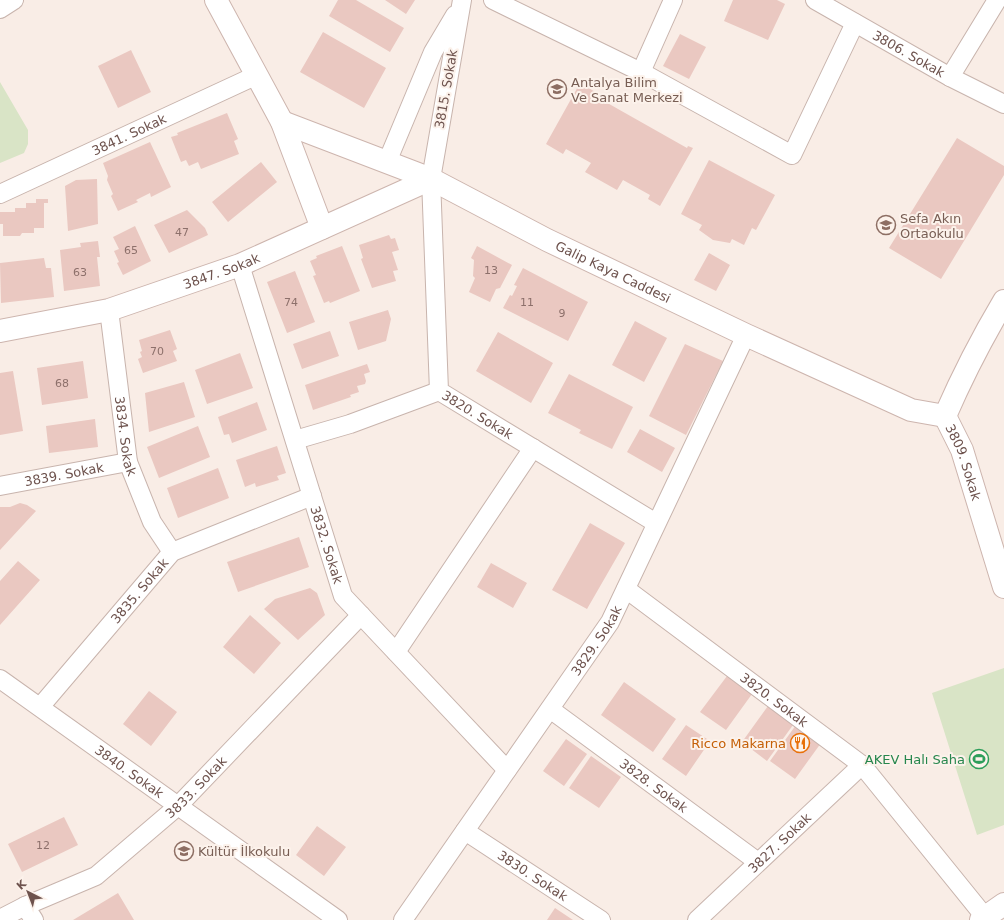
<svg xmlns="http://www.w3.org/2000/svg" width="1004" height="920" viewBox="0 0 1004 920" font-family="'DejaVu Sans',sans-serif">
<rect width="100%" height="100%" fill="#f9ede6"/>
<!-- green -->
<path fill="#d9e4c6" d="M0 82 28 130V144L24 153 0 163Z
M1004 668V825L977 835 932 693Z"/>
<!-- building -->
<path fill="#eac8c1" d="M338 0H356L404 28 390 52 329 16Z
M385 0H415L406 14Z
M733 0H777L785 4 768 40 724 21Z
M323 32 386 68 364 108 300 72Z
M680 34 706 47 689 79 663 66Z
M131 50 151 92 118 108 98 66Z
M580 83 597 93 595 96 687 148 688 146 693 148 660 206 648 199 650 195 623 180 617 190 585 172 591 163 566 149 563 154 546 144Z
M227 113 238 139 234 141 239 154 201 169 198 162 189 166 186 160 181 162 171 137 178 135 177 133Z
M957 138 1004 166V175L941 279 889 248Z
M150 142 171 187 151 197 150 193 136 200 138 202 118 211 111 196 113 194 107 180 108 176 103 163Z
M709 160 775 195 756 230 752 228 744 245 732 239 730 243 713 240 699 230 702 225 681 214Z
M261 162 277 182 228 222 212 202Z
M97 179 98 224 68 231 65 186 76 180Z
M36 199H48V203H44V228H34V233H22L20 236H3V224H0V212H15V208H26V203H36Z
M187 210 205 228 208 235 169 253 154 225Z
M135 226 151 261 123 275 117 263 119 262 114 251 119 249 113 237Z
M389 235 391 239 395 238 399 250 392 252 398 270 393 271 396 281 372 288 361 259 363 258 359 245Z
M98 241 100 257H97L100 286 64 291 60 250 81 247 80 243Z
M342 246 360 291 330 303 329 301 324 303 313 276 316 275 310 261 317 258 316 256Z
M477 246 512 265 500 288 496 289 490 302 469 292 475 278 473 276 474 260 471 258Z
M709 253 730 265 716 291 694 280Z
M44 258 46 268H51L54 297 1 303 0 263Z
M523 268 588 302 568 341 503 308 510 295 512 296 517 286 514 285Z
M295 271 315 322 287 333 267 282Z
M388 310 391 319 386 341 358 350 349 322Z
M635 321 667 338 644 382 612 365Z
M170 330 177 349 173 351 177 361 143 373 138 359 142 357 140 352 142 351 139 340Z
M330 331 339 356 302 369 293 344Z
M498 332 553 363 531 403 476 371Z
M685 344 723 361 686 435 649 416Z
M240 353 253 388 207 404 195 370Z
M83 361 88 398 42 405 37 368Z
M367 364 370 372 364 374 366 381 365 384 357 386 359 392 350 395 351 397 313 410 305 385Z
M13 371 23 431 0 435V373Z
M569 374 633 407 612 449 579 433 581 430 548 413Z
M184 382 195 417 149 432 145 393Z
M257 402 267 430 232 443 229 434 224 435 218 417Z
M95 419 98 447 49 453 46 426Z
M198 426 210 457 159 478 147 447Z
M640 429 675 448 662 472 627 452Z
M277 446 286 473 277 476 279 480 256 487 255 483 245 487 236 460Z
M218 468 229 498 178 518 167 488Z
M20 503 27 505 36 511 0 550V507H10Z
M590 523 625 543 587 609 552 590Z
M299 537 309 567 238 592 227 562Z
M18 561 40 580 0 625V581Z
M491 563 527 583 513 608 477 587Z
M310 588 317 593 325 615 298 640 264 609 275 599Z
M250 615 281 643 254 674 223 647Z
M727 676 752 694 726 730 700 712Z
M624 682 676 719 653 752 601 715Z
M149 691 177 712 151 746 123 724Z
M768 706 793 725 767 761 742 742Z
M686 725 710 741 686 776 662 759Z
M796 725 821 743 795 779 770 761Z
M566 739 587 754 564 786 543 771Z
M591 756 621 777 599 808 569 788Z
M64 817 78 845 22 872 8 844Z
M317 826 346 847 324 876 296 855Z
M118 893 134 920H73Z
M555 908 573 920H547Z"/>
<g fill="none" stroke-linecap="round" stroke-linejoin="round">
<defs>
<g id="street">
<path id="s1" d="M462 0 431 179 439 391 656 523"/>
<path d="M493 0 641 72 792 155 855 23"/>
<path id="s2" d="M815 0 950 77 1004 104"/>
<path d="M0 9 14 0"/>
<path d="M641 72 673 0"/>
<path d="M950 77 997 0"/>
<path d="M387 162 433 52 455 15"/>
<path id="s3" d="M0 194 257 75"/>
<path id="s4" d="M240 265 343 596 507 770"/>
<path id="s5" d="M109 310 128 462 152 522 172 552"/>
<path d="M295 440 350 424 439 391"/>
<path id="s6" d="M0 486 128 462"/>
<path id="s7" d="M626 589 862 765 985 917"/>
<path d="M396 652 533 448"/>
<path id="s8" d="M0 679 338 920"/>
<path id="s9" d="M40 707 172 552 312 496"/>
<path id="s10" d="M550 709 758 862"/>
<path id="s11" d="M465 831 601 920"/>
<path d="M25 906 34 920"/>
<path id="s12" d="M0 919 25 906 96 876 178 806 361 615"/>
<path id="s13" d="M403 920 610 622 746 335"/>
<path id="s14" d="M697 920 862 765"/>
</g>
<g id="secondary">
<path d="M216 0 282 122 322 228"/>
<path id="s15" d="M282 122 431 179 547 240 746 335 911 410 945 416"/>
<path id="s16" d="M0 331 109 310 240 265 431 179"/>
<path id="s17" d="M945 416 962 450 1004 587"/>
<path d="M945 416C962 377 982 338 1004 301"/>
<path d="M981 920 1004 904"/>
</g>
</defs>
<!-- street casing -->
<use href="#street" stroke="#c8b4ad" stroke-width="20"/>
<!-- secondary casing -->
<use href="#secondary" stroke="#cdb5ae" stroke-width="24"/>
<!-- street -->
<use href="#street" stroke="#fff" stroke-width="18"/>
<!-- secondary -->
<use href="#secondary" stroke="#fff" stroke-width="22"/>
</g>
<!-- icons -->
<defs>
<symbol id="school-ring" viewBox="-11 -11 22 22"><circle r="9.5" fill="#fcf2eb" stroke="#8d6e63" stroke-width="1.5"/><path d="M0-5L7-2L0 1L-7-2ZM-4 1L0 2.5L4 1V4Q0 6-4 4Z" fill="#8d6e63"/></symbol>
<symbol id="restaurant-ring" viewBox="-11 -11 22 22"><circle r="9.5" fill="#fcf2eb" stroke="#e8710a" stroke-width="1.5"/><path d="M-5-6h1v4h1v-4h1v4h1v-4h1v5L-1.5 .5V6h-2V.5L-5-1ZM5-6V6H3V1.5H1.5Q1.5-4 5-6Z" fill="#e8710a"/></symbol>
<symbol id="stadium-ring" viewBox="-11 -11 22 22"><circle r="9.5" fill="#fcf2eb" stroke="#2e9e5b" stroke-width="1.5"/><path d="M0-5a6.5 5 0 1 0 0 10a6.5 5 0 1 0 0-10ZM-3.5-1.8h7v3.6h-7Z" fill="#2e9e5b"/></symbol>
</defs>
<g fill-rule="evenodd">
<use href="#school-ring" x="546" y="78" width="22" height="22"/>
<use href="#school-ring" x="875" y="214" width="22" height="22"/>
<use href="#restaurant-ring" x="789" y="732" width="22" height="22"/>
<use href="#stadium-ring" x="968" y="748" width="22" height="22"/>
<use href="#school-ring" x="173" y="840" width="22" height="22"/>
</g>
<g text-anchor="middle" dominant-baseline="central" stroke-width="4" stroke-linejoin="round" paint-order="stroke">
<!-- number labels -->
<g font-size="11" fill="#8d706b">
<text x="182" y="232">47</text>
<text x="131" y="250">65</text>
<text x="491" y="270">13</text>
<text x="80" y="272">63</text>
<text x="291" y="302">74</text>
<text x="527" y="302">11</text>
<text x="562" y="313">9</text>
<text x="157" y="351">70</text>
<text x="62" y="383">68</text>
<text x="43" y="845">12</text>
</g>
<!-- street labels -->
<g font-size="13" fill="#6e534e" stroke="#fcf2eb">
<text stroke="none"><textPath href="#s2" startOffset="108">3806. Sokak</textPath></text>
<text transform="translate(446 89) rotate(-80)">3815. Sokak</text>
<text stroke="none"><textPath href="#s3" startOffset="142">3841. Sokak</textPath></text>
<text stroke="none"><textPath href="#s16" startOffset="230">3847. Sokak</textPath></text>
<text stroke="none"><textPath href="#s15" startOffset="364">Galip Kaya Caddesi</textPath></text>
<text stroke="none"><textPath href="#s1" startOffset="439">3820. Sokak</textPath></text>
<text stroke="none"><textPath href="#s5" startOffset="127">3834. Sokak</textPath></text>
<text stroke="none"><textPath href="#s17" startOffset="50">3809. Sokak</textPath></text>
<text stroke="none"><textPath href="#s6" startOffset="65">3839. Sokak</textPath></text>
<text stroke="none"><textPath href="#s4" startOffset="293">3832. Sokak</textPath></text>
<text stroke="none"><textPath href="#s9" startOffset="153">3835. Sokak</textPath></text>
<text stroke="none"><textPath href="#s13" startOffset="340">3829. Sokak</textPath></text>
<text stroke="none"><textPath href="#s7" startOffset="185">3820. Sokak</textPath></text>
<text stroke="none"><textPath href="#s8" startOffset="159">3840. Sokak</textPath></text>
<text stroke="none"><textPath href="#s10" startOffset="129">3828. Sokak</textPath></text>
<text stroke="none"><textPath href="#s12" startOffset="239">3833. Sokak</textPath></text>
<text stroke="none"><textPath href="#s14" startOffset="113">3827. Sokak</textPath></text>
<text stroke="none"><textPath href="#s11" startOffset="81">3830. Sokak</textPath></text>
</g>
<!-- education labels -->
<g font-size="13" fill="#785e54" stroke="#fcf2eb" text-anchor="start">
<text x="571" y="82">Antalya Bilim<tspan x="571" dy="15">Ve Sanat Merkezi</tspan></text>
<text x="900" y="218">Sefa Akın<tspan x="900" dy="15">Ortaokulu</tspan></text>
<text x="198" y="851">Kültür İlkokulu</text>
</g>
<!-- food labels -->
<g font-size="13" fill="#c56008" stroke="#fcf2eb" text-anchor="end">
<text x="786" y="743">Ricco Makarna</text>
</g>
<!-- leisure labels -->
<g font-size="13" fill="#27864d" stroke="#fcf2eb" text-anchor="end">
<text x="965" y="759">AKEV Halı Saha</text>
</g>
</g>
<!-- north arrow -->
<g transform="translate(28 892) rotate(318)" stroke="#fcf2eb" stroke-width="3" paint-order="stroke">
<path d="M0-3L7 15L0 10L-7 15Z" fill="#6e534e"/>
<text y="-6" font-size="11" font-weight="bold" text-anchor="middle" fill="#6e534e">K</text>
</g>
</svg>
